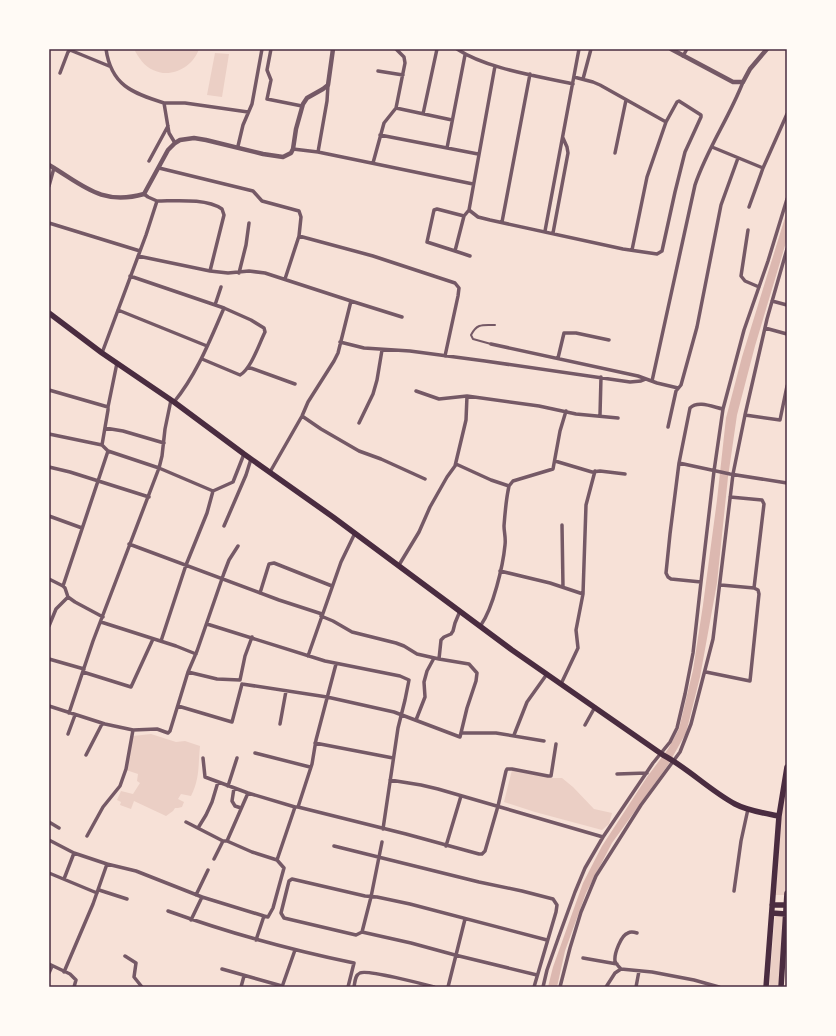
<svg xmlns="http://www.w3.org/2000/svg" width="836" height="1036" viewBox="0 0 836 1036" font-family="Helvetica,sans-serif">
<rect width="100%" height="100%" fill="#f7e1d7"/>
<!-- green -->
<path fill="#ebcfc5" d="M134 49H199C193 67 171 79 153 70 145 67 138 57 134 49Z
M215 53 229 54 222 97 207 95Z
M151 734 176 742 185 741 200 746C198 766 200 778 191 796L181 794 178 799 184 802 182 807 178 808H175L173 811 166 816 134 801 131 809 120 805 121 802 117 800 121 791 133 794 140 783 137 781 138 774 126 770 133 736Z
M512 770 553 778H562L573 787 594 809 612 813 609 824 602 830 535 812 504 802Z
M787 778V880L786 895H774L780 817Z
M784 914 780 987H769L775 915Z"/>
<!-- water -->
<path fill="#dcb8b0" d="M787 211V239L755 346 737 415 728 477 717 583 700 677 686 733 668 765 612 843 586 893 565 951 557 987H548L553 967 583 883 602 846 647 777 668 749 679 729 693 670 703 605 717 500 726 418 742 357Z"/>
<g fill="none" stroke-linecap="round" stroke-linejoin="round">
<!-- service -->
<path stroke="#755966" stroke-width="2" d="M491 344 473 339 471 335C477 323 483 325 495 325"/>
<!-- minor -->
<path stroke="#755966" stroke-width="3.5" d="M106 49C111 85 132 93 164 103L169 133 175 143
M271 49 267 70 271 80 267 99 302 106
M457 49C487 69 538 76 573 84
M683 56 687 49
M378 71 403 75
M60 73 68 52 70 50 109 66
M574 77 593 82 600 85 666 122 647 177 632 250
M583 79 591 49
M164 103H185L248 112
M396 108 452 120
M423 114 437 49
M380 135 478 154
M238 146 243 125 252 104 262 49
M712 147 763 168
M447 148 465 55
M293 149 318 152 473 184
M318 152 327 101 328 85
M615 153 626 100
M149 161 168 126
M373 163 384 123 396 108 405 63 404 57 396 49
M159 168 253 191 262 201 299 211 301 217 299 236
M49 186 54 168
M157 201C176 201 206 198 222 209L224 215 210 271
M749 207 763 168 787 114
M469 210 478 217 490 220 623 249 657 254 662 251 675 192 685 152 701 117V115L679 101 677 102 666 122
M469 210 495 66
M464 216 437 209 434 210 427 242 455 251 464 216 469 210
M502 222 530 74
M49 223 140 251
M748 230 741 276 745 281 759 287
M545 231 579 49
M553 233 568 153 567 147 563 138
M455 251 470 256
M138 256 210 271 228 273 249 271 265 273 351 301 338 353 334 361 308 402 302 416 270 472
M239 273 246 245 249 223
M130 276 224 308C210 340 197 374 174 402
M285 279 299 236 373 256 455 283 459 288 458 296 445 356
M351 301 402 317
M772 301 787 305
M215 305 221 287
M118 310 207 346
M765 328 787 334
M340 342 364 348 410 351 485 361 630 382 641 381 646 379
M491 344 638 376 657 383 678 388
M102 353 146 235 157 201 148 197 144 194
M558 358 564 333H576L609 340
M202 359 240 375C251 369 259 344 265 332L264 328 251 320 224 308
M248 367 295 384
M652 381 695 185C707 149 729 118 743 82
M49 390 108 407V410L102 445 108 451 159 468 213 491 207 513 186 565 161 641
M416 391 439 399 467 396
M108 407 117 363
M600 415 601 377
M745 415 780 420 787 386
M302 416 321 429 359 451 381 459 425 479
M359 423 373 394 377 380 382 350
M668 427 676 391 681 385 697 327 721 205 738 158
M105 428 123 431 164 443
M49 434 102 445
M555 461 592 472 600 471 625 474
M679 463 690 408C698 400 713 407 723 409
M456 464 491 480 509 486
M49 467 70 472 149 497
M509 486 513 481 553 469 560 431 566 411
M213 491 233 482 244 454
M730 497 762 500 764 504 754 588
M49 516 82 528
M562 525 563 587
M224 526 246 475 251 459
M129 544 279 600 322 614
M399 565 419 532 430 507 447 477 455 466 466 420 467 396 539 406 576 414 618 418
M500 571 550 583 583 594
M49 579 63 586 65 588 68 597 75 602 103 617
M701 582 714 471 723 409 744 330 768 261 787 199
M63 586 108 451
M260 593 269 564 274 563 332 586
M321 616 333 621 352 632 396 643 404 646 417 654 439 659
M101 622 176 646 196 654
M207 624 325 661 400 676 409 680 405 700 398 728 383 829
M481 625C493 608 503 566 505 545 506 538 504 532 504 526 505 513 506 499 509 486
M49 626 56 609 68 597
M308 656 341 562 355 533
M49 659 84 669
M83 672 131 687 153 639
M188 672 217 679 240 680
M706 672 750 681 759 594 758 590 754 588 721 585
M240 680 245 656 252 637
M242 684 327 697 394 712 460 737 467 708 476 681 477 673 469 664 439 659 441 640 444 637 451 634 453 631 455 623 460 611
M561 684 578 648 576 630 583 594 586 505 595 471
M49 706 105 724 133 730 157 729 168 733 170 731 188 672 197 651 224 573 229 560 238 546
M178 706 232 722 242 684
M69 713 93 641 159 468 162 456 165 429 171 400
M416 720 425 697 424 682 427 671 434 658
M280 724 286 691
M585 725 595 707
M461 733H496L544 741
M68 734 75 715
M514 735 527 702 547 674
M315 743 393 758
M255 753 310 767
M86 755 102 724
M203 758 205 777 248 793 295 807
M617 774 647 773
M390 780 421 785 438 789 603 837
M228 786 237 758
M234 788 232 801 235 806 241 808
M298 807 406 834 479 854H482L485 851 498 806 506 771 507 769H512L548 776H551L556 744
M49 822 59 828
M186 822 223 841H227L252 852 277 860
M198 828 206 815 212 802 218 782
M87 836 103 807 120 786 126 769 133 730
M49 840 74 853 107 864 136 871 202 897 191 920
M227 841 248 793
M334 846 479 882 522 891 553 899 557 905 556 912 534 987
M446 846 461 796
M214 859 223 841
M49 873 97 893
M64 879 74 853
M99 890 127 899
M734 891 741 841 748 809
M196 895 208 870
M202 897 264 916
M168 911C229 933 291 950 354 963L348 987
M362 932 356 935 284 918 281 913 289 881 292 879 365 896 377 897 410 904 547 940
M362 932 411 943 455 955 537 975
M362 932 371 897 382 842
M256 940 264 916 268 917 273 908 284 868 277 860 295 807H298L312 764 316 740 336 664
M125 956 136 963 134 977 142 987
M583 958 617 964
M49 964 70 974 76 980 74 987
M222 969 282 986
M621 969C618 966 616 964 615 961 614 954 621 935 628 933 631 931 634 932 637 933
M64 972 93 904 107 864
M49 973 52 966
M241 987 244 976
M282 987 295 950
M354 987C355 982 355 975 360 973 366 969 423 984 434 987
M448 987 465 919
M543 987 547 970 559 936 575 892 585 868 603 837 653 763 670 742 677 728 685 694 693 653 701 582 671 579 668 577 666 573 670 534 679 463 730 474 787 483
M560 987 570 948 581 912 596 876 641 805 680 752 691 724 713 639 733 474 745 415 767 319 787 249
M606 987 615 973 621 969 652 972 694 980 719 987
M636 987 639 971"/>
<!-- tertiary -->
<path stroke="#755966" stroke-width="4.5" d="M671 49 733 82H743L750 69 767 49
M49 165C83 185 101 206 144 194L168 150 175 143 180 140 194 138 206 140 263 154 283 157 291 153 293 149 296 129 303 104 307 98 323 89 328 85 333 49"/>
<!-- secondary -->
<path stroke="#4a2c40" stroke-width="5.5" d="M49 313 102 353 174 402 244 454 333 517 512 650 663 755C688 768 709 790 735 804 748 811 764 813 779 816
M772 905H786
M772 913 786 914
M766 987 779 816 787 767
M781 987 787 893"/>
</g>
<!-- border -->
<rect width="836" height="1036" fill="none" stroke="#fffaf5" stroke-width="100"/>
<rect x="50" y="50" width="736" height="936" fill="none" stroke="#4a2c40" stroke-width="1.5"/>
</svg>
